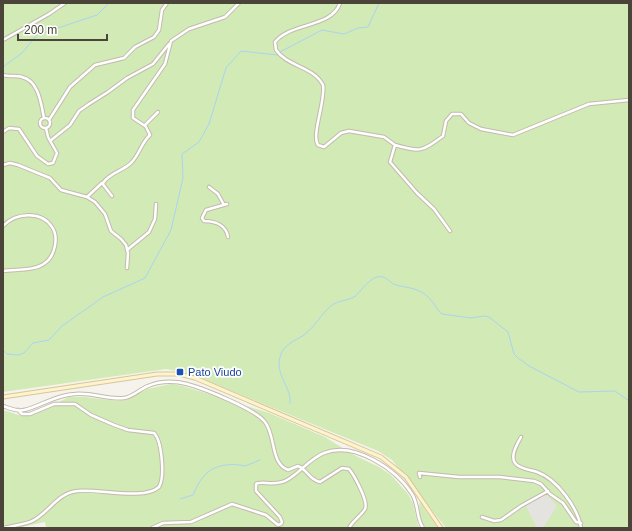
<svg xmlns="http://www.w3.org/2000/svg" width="632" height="531" viewBox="0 0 632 531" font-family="Helvetica,sans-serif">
<rect width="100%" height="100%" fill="#f6f3ec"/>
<!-- green -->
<path fill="#d2eab5" d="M3 3H629V528H446L392 460 378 451 188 373 166 369 3 392Z
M171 384 183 386 269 413 325 437 352 454 379 467 391 475 408 494 413 503 418 525 420 528H46L45 522 17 528H3V410L22 416 37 413 69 397H85L117 401 126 400 147 389Z
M420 502 438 528C434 528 428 529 425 527 420 523 418 507 420 502Z"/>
<!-- parking -->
<path fill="#e5e3e0" d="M547 495 557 506 543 528H537L526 506 536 498Z"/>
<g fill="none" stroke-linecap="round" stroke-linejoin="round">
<!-- stream -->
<path stroke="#a9d4f2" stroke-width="1" d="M280 52 322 30 344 34 358 28 368 27 379 3
M3 67 22 53 37 35 97 15 109 3
M3 350 7 354 18 355 24 353 33 343 49 340 62 326 103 297 145 278 171 230 183 178 182 154 199 142 209 124 226 68 241 51 277 55
M290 403C292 388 275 375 280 357 283 344 295 341 304 335 315 327 321 314 331 306 338 300 347 301 354 297 362 291 371 274 383 277 388 278 391 284 396 285 408 288 420 288 429 298 435 303 436 310 442 314L471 318 484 316 489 317 508 332 514 354 518 358 529 366 579 392 615 391 629 401
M180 499 193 495C196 489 199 481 204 476 214 464 232 463 245 466L260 460"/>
<defs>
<path id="street" d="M340 3C332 28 291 22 275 42L276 50C288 67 313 66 323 85 326 100 311 135 318 145L324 147 341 133 349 131 384 137 395 145
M3 40 49 14 65 3
M3 75C9 77 16 75 22 77 39 81 41 104 44 118
M40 123a5 5 0 1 1 10 0a5 5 0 1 1-10 0Z
M49 120 70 87 95 65 124 58 135 47 154 37 159 30 162 10 167 3
M145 126 133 118V110L165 64 171 41 189 29 225 17 239 3
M3 132 9 128 19 129 37 156 48 164 53 163 57 153 48 137 46 128
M50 141 70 125 79 111 89 104 108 92 127 78 153 64 169 44
M3 165 10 163 18 165 50 178 61 190 87 197 95 202 105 214 111 231 121 239 126 245 128 253 127 268
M103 183C109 173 123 171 131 163 140 154 141 143 150 135L145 125 158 112
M209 187 218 194 224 205
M87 197 102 183 112 196
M227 204 206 210 202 218 204 221C215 221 226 225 228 237
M3 226C15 213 41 210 52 227 59 237 55 256 45 263 35 271 16 269 3 271
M450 231 434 209 417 193 390 162 395 145C421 152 421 152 443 136L446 121 452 114H461L469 123 481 129 513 135 589 104 629 100
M127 250 149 232 155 219 156 204
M3 406C9 408 17 412 24 410 41 406 55 395 75 394 91 392 108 400 124 398 133 397 140 389 148 386 160 381 175 381 187 384 205 389 255 409 265 422 276 436 270 463 288 470L298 466C307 469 309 480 320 482L342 468 349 469C354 475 369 502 365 509 361 516 353 520 349 528
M521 437C517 444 510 456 515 463 519 469 531 470 537 472 557 479 578 508 581 528
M420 477 419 473 459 477H500L534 481 541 484 550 494 563 503 576 522 581 523
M482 517 494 521 501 520 521 506 548 491
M4 528C13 525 26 525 34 520 49 512 58 493 77 491 97 488 143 501 159 487 165 477 162 441 154 433L128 430 114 425 91 415 75 404H54L30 414H22L18 410
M152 528 163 523 191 522 232 504 266 515 278 525 281 524 282 522 280 517 256 491V484C261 480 275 487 287 480 301 472 309 459 324 453 354 441 396 469 412 494 419 505 416 518 423 528"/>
<path id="secondary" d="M3 397 157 374H179L195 378 381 457 406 477 441 528"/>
</defs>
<!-- street casing -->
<use href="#street" stroke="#c2bbae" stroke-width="4.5"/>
<!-- secondary casing -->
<use href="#secondary" stroke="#d6c79b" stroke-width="5"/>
<!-- street -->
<use href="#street" stroke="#fff" stroke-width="2.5"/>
<!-- secondary -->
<use href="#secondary" stroke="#fff3cd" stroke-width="3"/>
</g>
<!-- markers -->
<rect fill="#1a4fb4" stroke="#fff" stroke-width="1.5" x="176" y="368" width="8" height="8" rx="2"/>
<g text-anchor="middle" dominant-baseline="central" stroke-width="3.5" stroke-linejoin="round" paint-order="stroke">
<!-- transit labels -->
<g font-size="11" fill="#164399" stroke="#fff" text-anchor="start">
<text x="188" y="372">Pato Viudo</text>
</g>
</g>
<!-- border -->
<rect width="632" height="531" fill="none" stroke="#4b4439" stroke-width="8"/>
<!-- scale -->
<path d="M18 34v6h89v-6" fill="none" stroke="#4b4439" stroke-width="2"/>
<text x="24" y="34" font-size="12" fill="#4b4439" stroke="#ffffff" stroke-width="3" paint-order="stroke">200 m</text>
</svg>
